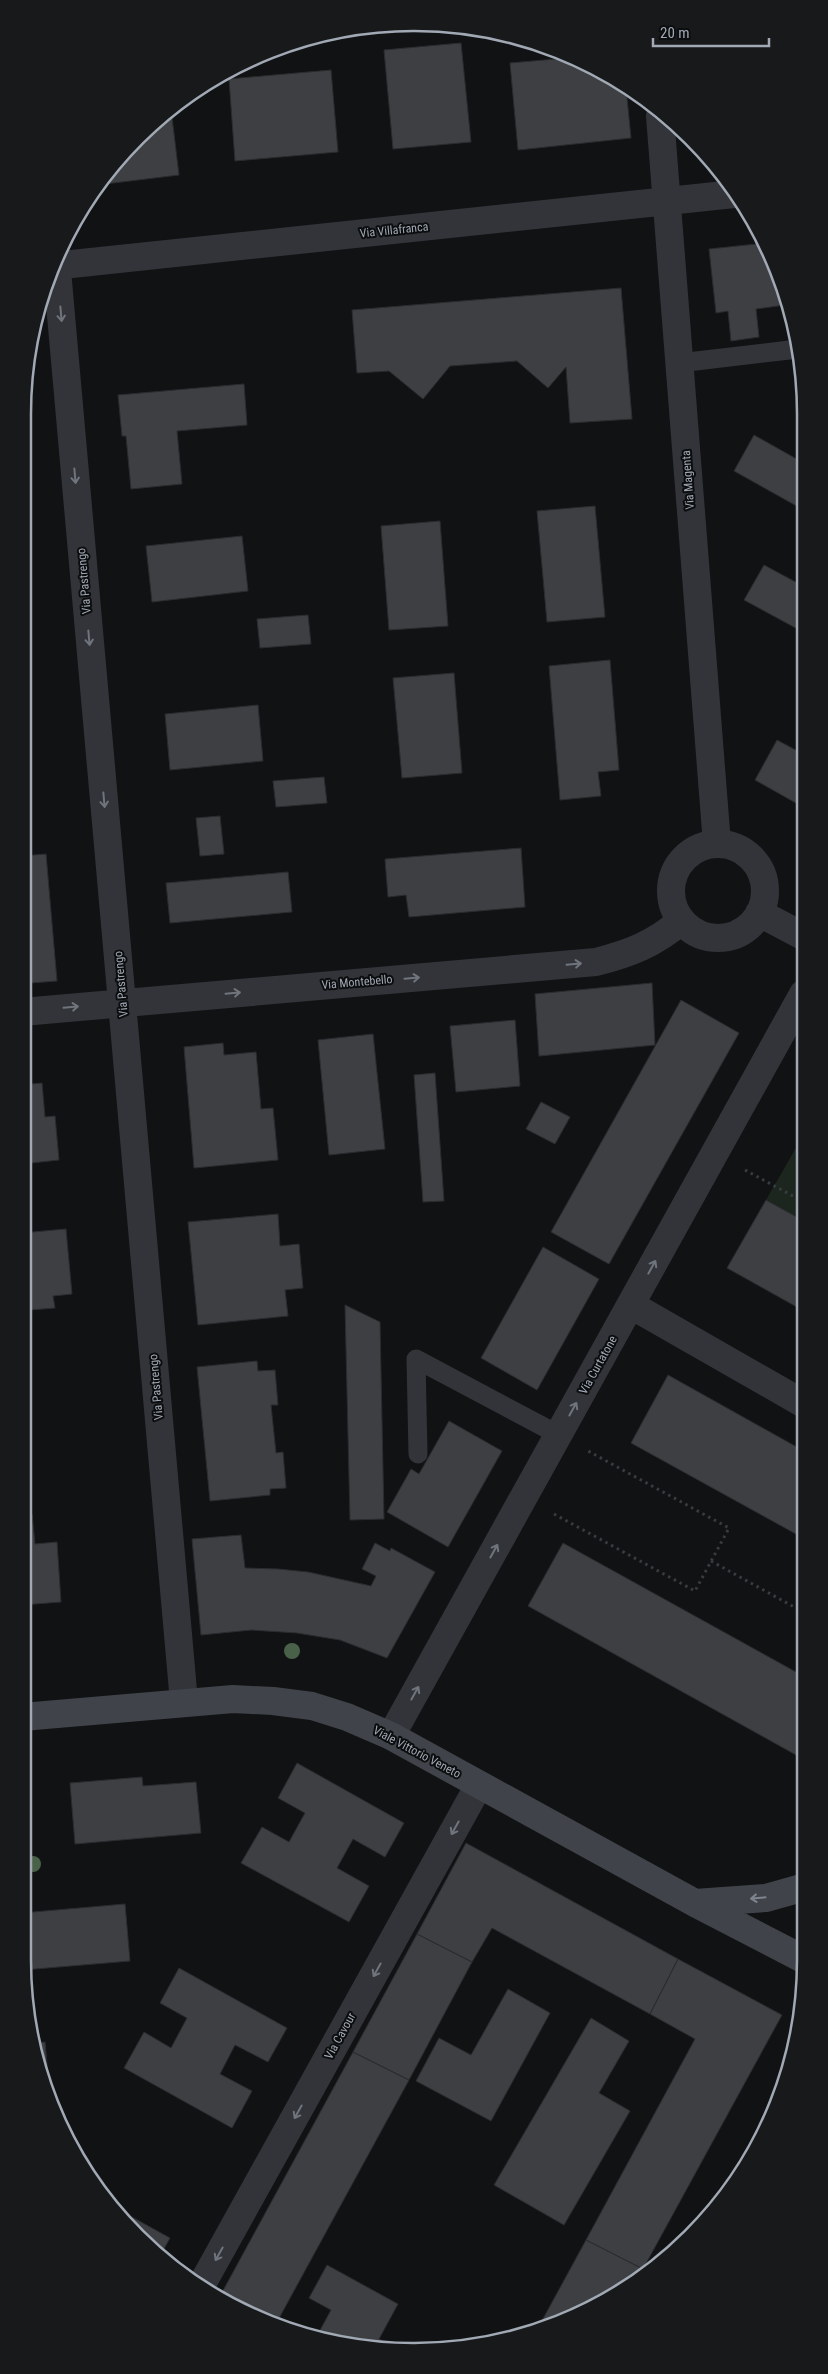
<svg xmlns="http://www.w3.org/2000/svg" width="828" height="2374" viewBox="0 0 828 2374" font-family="'Roboto Condensed',sans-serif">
<rect width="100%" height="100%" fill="#111213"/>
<!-- green -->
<path fill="#1d261e" d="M804 1134V1221L766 1200Z"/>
<!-- building -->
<path fill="#3d3f43" stroke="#2b2c2f" d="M461 43 471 142 393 149 384 50Z
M568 58 610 75 626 88 631 138 518 150 510 63Z
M331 70 338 152 235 161 229 79Z
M171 109 179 175 105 184 104 176 156 120Z
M766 243 785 305 756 309 759 337 731 341 728 311 716 313 709 249Z
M621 288 632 419 570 423 566 367 548 388 517 361 450 366 423 399 389 371 357 373 352 310Z
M244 384 247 425 177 431 182 484 131 489 126 436H122L118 395Z
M754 435 802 462V509L734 471Z
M595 506 605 617 547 622 537 511Z
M440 521 448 626 389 630 381 526Z
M242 536 248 591 152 602 146 546Z
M764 565 803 586V632L744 600Z
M308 615 311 644 260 648 257 619Z
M610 660 619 770 598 772 601 796 560 800 549 666Z
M454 673 462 773 402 778 393 678Z
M258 705 263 761 170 770 165 714Z
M777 740 803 754V807L755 780Z
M324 777 327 803 276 807 273 781Z
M220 816 224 854 200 856 196 818Z
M521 848 525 907 409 917 406 895 388 897 385 859Z
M46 854 57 981 31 983V970L22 964V856Z
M288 872 292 912 170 923 166 883Z
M652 983 655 1045 539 1056 535 994Z
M681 1000 739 1033 609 1264 551 1232Z
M515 1020 520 1086 456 1092 450 1026Z
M373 1034 385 1149 329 1155 318 1040Z
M223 1043 224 1055 256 1052 261 1109 273 1108 278 1160 194 1168 184 1047Z
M435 1073 444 1201 423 1202 414 1075Z
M42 1083 45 1117 55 1116 59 1160 22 1164V1085Z
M541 1102 570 1117 555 1144 526 1129Z
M766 1200 804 1221V1311L727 1268Z
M278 1214 280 1246 299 1244 303 1288 285 1290 288 1316 198 1325 188 1222Z
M66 1229 72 1294 53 1296 55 1308 30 1310 29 1299H22V1233Z
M543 1247 599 1279 537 1390 481 1358Z
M345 1305 380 1322 384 1519 350 1520Z
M257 1361 258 1371 275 1370 278 1405H271L276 1453 283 1452 286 1488 270 1489V1495L210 1501 197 1367Z
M668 1375 804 1451 805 1539 631 1443Z
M449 1421 502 1451 448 1547 387 1512 411 1469 419 1474Z
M22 1514H32L35 1544 57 1542 61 1602 22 1605Z
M241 1535 245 1568 278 1569 308 1572 371 1586 376 1576 362 1569 375 1543 390 1551 391 1548 435 1572 387 1658 340 1640 297 1633 251 1630 201 1635 192 1539Z
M563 1543 805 1677V1760L528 1606Z
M297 1763 404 1823 385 1857 353 1839 337 1868 369 1886 349 1922 241 1863 262 1827 289 1842 305 1813 278 1798Z
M142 1777 143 1786 196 1782 201 1833 75 1844 70 1783Z
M466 1843 678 1959 650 2014 492 1928 472 1962 417 1934Z
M125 1904 130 1961 23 1970 22 1913Z
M417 1934 472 1962 409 2080 353 2052Z
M678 1959 782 2015 643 2269 586 2240 695 2039 650 2014Z
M179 1968 287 2028 268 2062 235 2045 220 2074 252 2091 232 2128 124 2068 144 2032 171 2048 187 2018 160 2003Z
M508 1989 550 2013 491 2121 416 2081 439 2038 471 2055Z
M591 2018 629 2041 599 2093 630 2111 564 2225 494 2185Z
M45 2042 50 2096H48L32 2043Z
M353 2052 409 2080 277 2322 241 2311 219 2298Z
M112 2206 170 2238 160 2256 120 2218Z
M586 2240 643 2269 632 2285 538 2328Z
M327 2265 398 2304 379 2339 397 2349 363 2348 318 2334 331 2310 309 2298Z"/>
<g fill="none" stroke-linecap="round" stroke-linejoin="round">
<!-- path -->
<path stroke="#383b40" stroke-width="3" stroke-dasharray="2.5 4" stroke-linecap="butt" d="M745 1170 804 1202
M554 1514 695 1591 729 1528 588 1451
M711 1561 805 1613"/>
<!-- lane -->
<path stroke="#323439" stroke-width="19" d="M679 363 798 349
M418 1454 416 1359 559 1435"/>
<!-- street -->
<path stroke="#323439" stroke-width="28" d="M660 116 717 844
M56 259 184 1702
M53 266 734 194
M671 891a47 47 0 1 1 94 0a47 47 0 1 1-94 0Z
M759 913 803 936
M22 1012 596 962C631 953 654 944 681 921
M631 1305 804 1404
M391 1736 803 994
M201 2286 479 1785"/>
<!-- secondary -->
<path stroke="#404349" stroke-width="28" d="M22 1717 233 1699 273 1701 312 1706 347 1717 391 1736 695 1903 805 1960
M695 1903 766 1898 805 1887"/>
</g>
<!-- trees -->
<g fill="#4a6149">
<circle cx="292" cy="1651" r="8"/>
<circle cx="33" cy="1864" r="8"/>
</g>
<!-- one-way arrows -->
<defs><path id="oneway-shaft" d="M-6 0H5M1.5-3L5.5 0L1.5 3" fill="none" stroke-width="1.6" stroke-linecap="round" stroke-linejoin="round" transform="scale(1.25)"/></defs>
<g stroke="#6f747d">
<use href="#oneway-shaft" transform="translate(61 314) rotate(85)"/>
<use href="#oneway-shaft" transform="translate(75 476) rotate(85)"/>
<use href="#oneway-shaft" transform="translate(89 638) rotate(85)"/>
<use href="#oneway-shaft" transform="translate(104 800) rotate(85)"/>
<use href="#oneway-shaft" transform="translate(574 964) rotate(-5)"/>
<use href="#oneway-shaft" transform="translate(412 978) rotate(-5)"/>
<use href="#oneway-shaft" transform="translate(233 993) rotate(-5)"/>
<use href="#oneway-shaft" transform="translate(71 1007) rotate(-5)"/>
<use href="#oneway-shaft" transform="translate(652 1267) rotate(-61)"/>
<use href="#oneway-shaft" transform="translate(573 1409) rotate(-61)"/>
<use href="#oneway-shaft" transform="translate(494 1551) rotate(-61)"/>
<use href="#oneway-shaft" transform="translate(415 1693) rotate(-61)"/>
<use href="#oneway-shaft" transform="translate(455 1828) rotate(119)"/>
<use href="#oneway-shaft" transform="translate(377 1970) rotate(119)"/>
<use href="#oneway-shaft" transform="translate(298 2112) rotate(119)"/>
<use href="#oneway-shaft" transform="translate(219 2254) rotate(119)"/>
</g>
<use stroke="#7f858f" href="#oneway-shaft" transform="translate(758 1898) rotate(175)"/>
<g text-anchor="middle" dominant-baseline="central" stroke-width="4" stroke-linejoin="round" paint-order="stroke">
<!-- street labels -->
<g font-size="12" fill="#a1a9b5" stroke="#0c0d0e">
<text transform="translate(394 230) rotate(-6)">Via Villafranca</text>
<text transform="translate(688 480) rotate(-94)">Via Magenta</text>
<text transform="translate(84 581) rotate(-95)">Via Pastrengo</text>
<text transform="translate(357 982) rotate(-5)">Via Montebello</text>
<text transform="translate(121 984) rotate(-95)">Via Pastrengo</text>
<text transform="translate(598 1365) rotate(-61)">Via Curtatone</text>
<text transform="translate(156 1387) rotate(-95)">Via Pastrengo</text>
<text transform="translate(417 1752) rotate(28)">Viale Vittorio Veneto</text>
<text transform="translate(340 2036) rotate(-61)">Via Cavour</text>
</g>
</g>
<!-- crop -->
<path d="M0 0H828V2374H0ZM414 31H414A383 383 0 0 1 797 414V1960A383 383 0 0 1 414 2343H414A383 383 0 0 1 31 1960V414A383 383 0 0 1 414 31Z" fill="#18191b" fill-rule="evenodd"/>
<path fill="none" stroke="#a1a9b5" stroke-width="2.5" d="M414 31H414A383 383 0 0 1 797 414V1960A383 383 0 0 1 414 2343H414A383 383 0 0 1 31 1960V414A383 383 0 0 1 414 31Z"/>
<!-- scale -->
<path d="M653 38v8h116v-8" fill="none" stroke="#a1a9b5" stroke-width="2.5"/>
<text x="660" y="38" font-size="15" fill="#a1a9b5" stroke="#0c0d0e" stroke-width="4" paint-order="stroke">20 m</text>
</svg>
